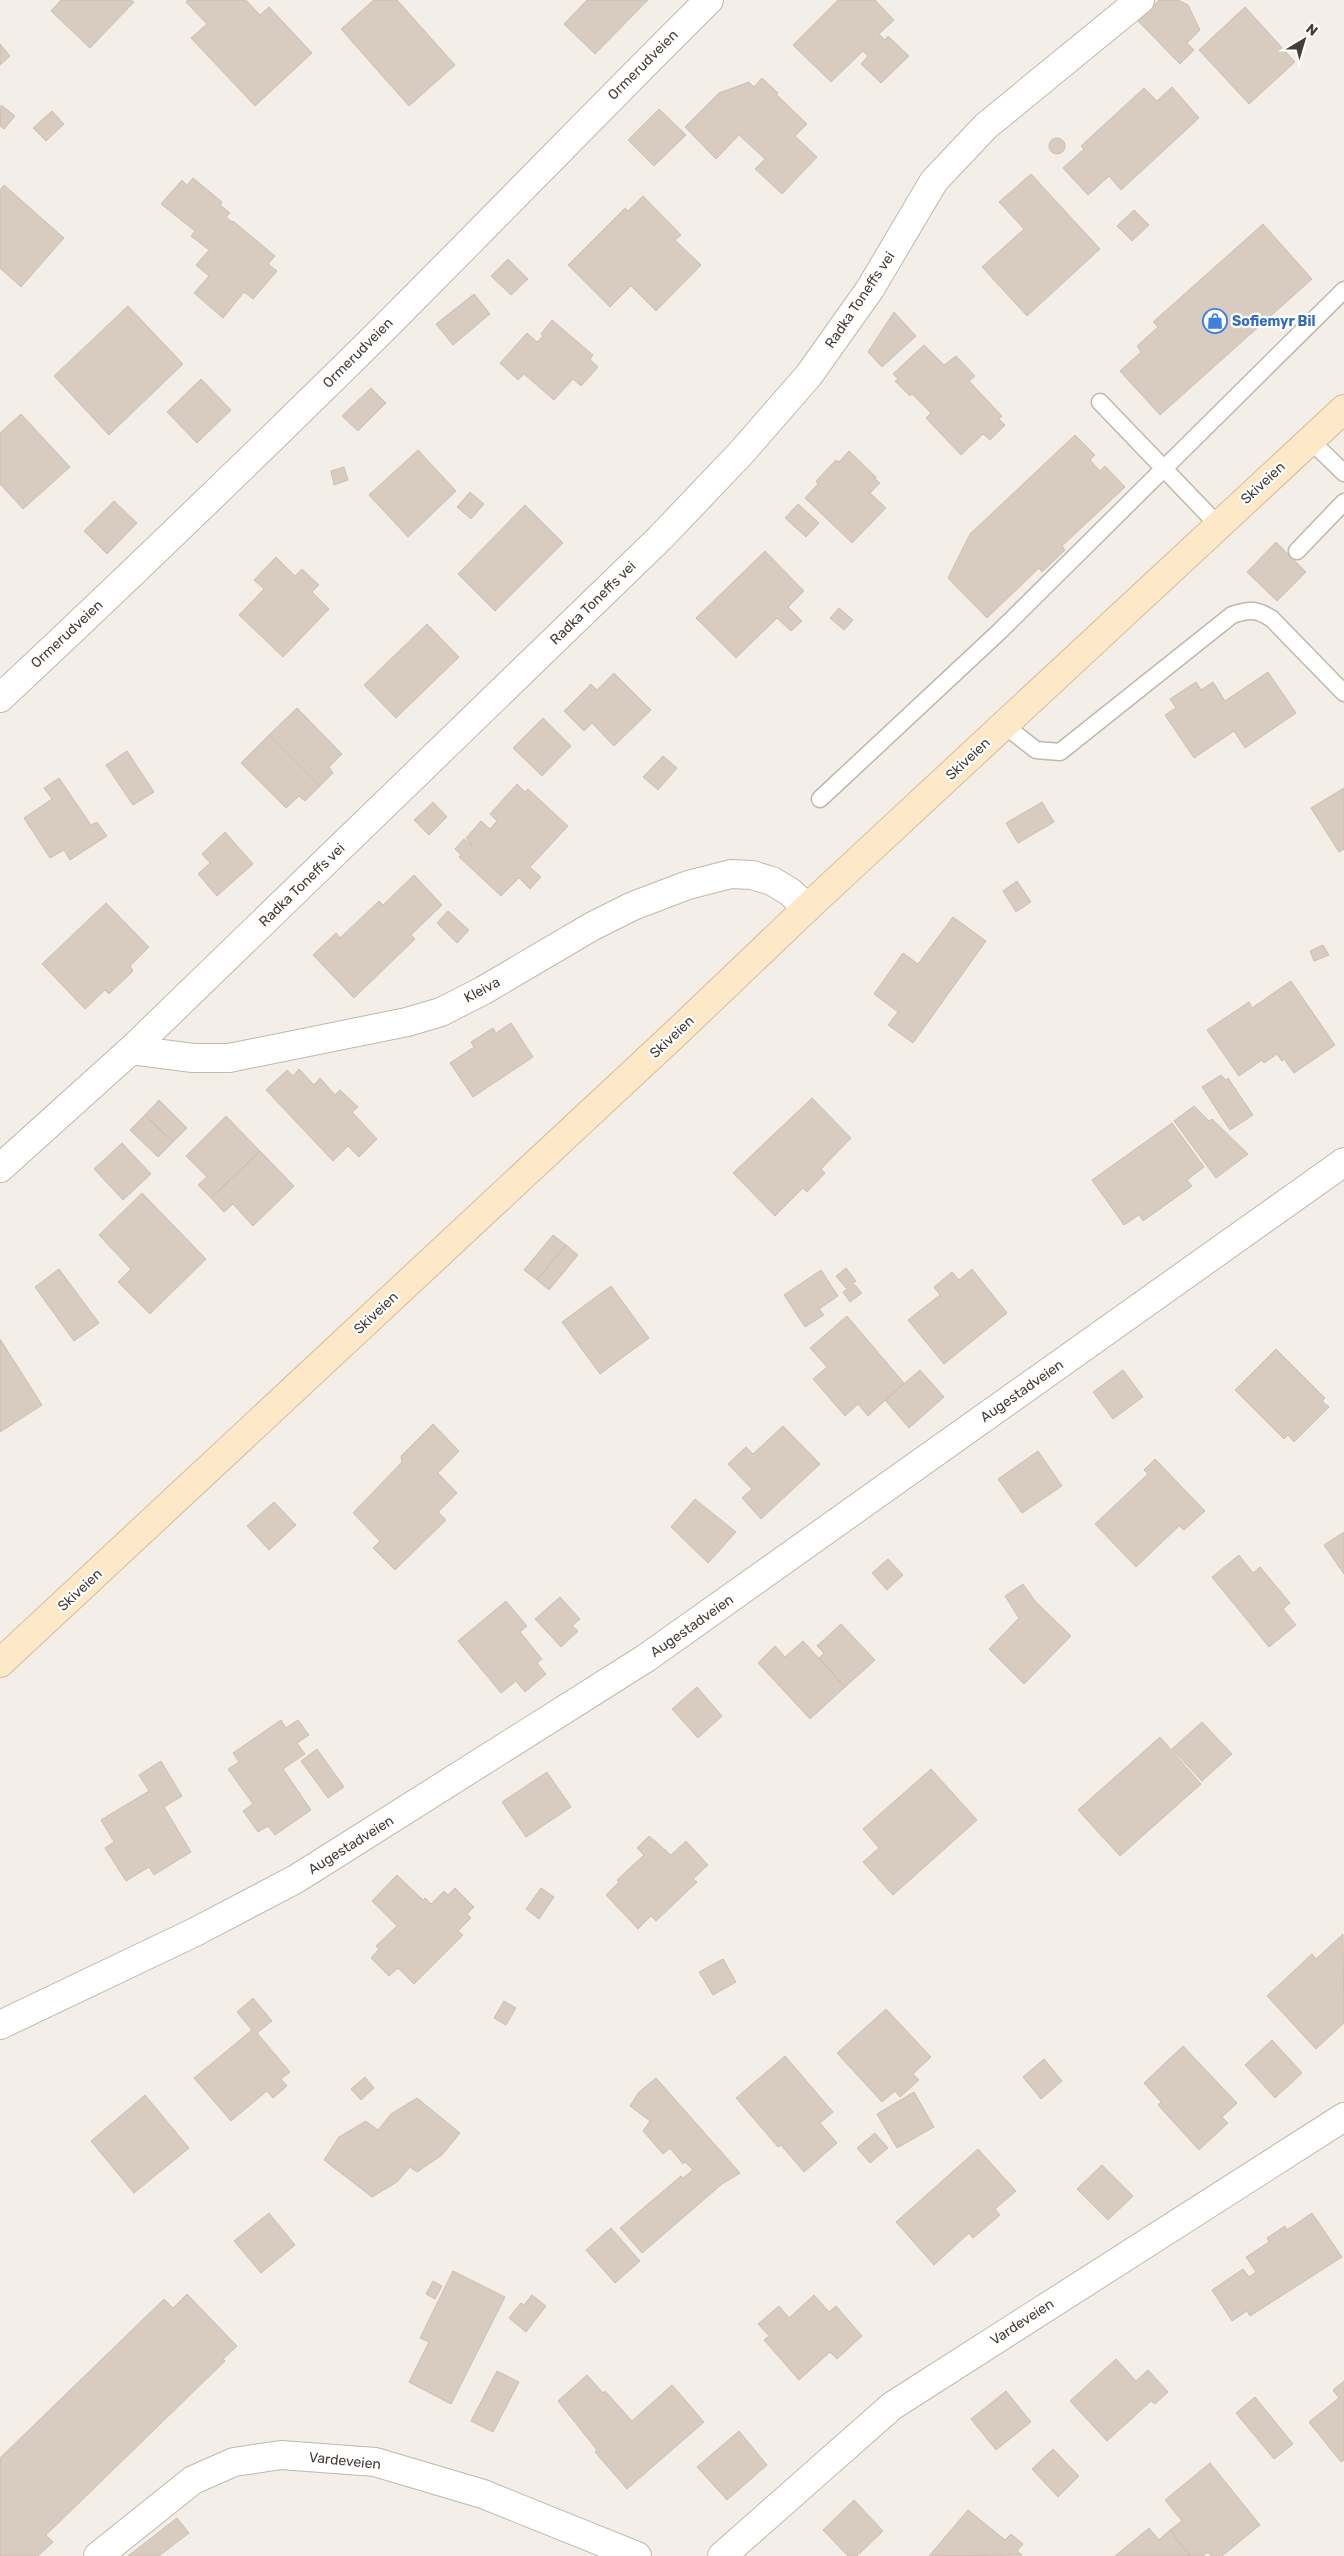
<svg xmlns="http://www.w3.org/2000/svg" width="1344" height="2556" viewBox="0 0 1344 2556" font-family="Rubik,sans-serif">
<rect width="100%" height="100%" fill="#f3eee7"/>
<!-- building -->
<path fill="#d8cbc0" stroke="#cfbeb0" d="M61 0H131L134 2 90 48 51 11Z
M188 0H246L260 15 269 7 312 53 255 106 191 38 207 24 186 2Z
M374 0H397L455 65 409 106 341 29Z
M587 0H648L595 54 564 24Z
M838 0H875L894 20 879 34 885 40 888 36 909 56 881 83 861 64 868 56 863 51 831 82 793 45Z
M1159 0H1178L1188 5 1200 30 1187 43 1194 50 1180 64 1138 21Z
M1245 7 1295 62 1249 104 1199 50Z
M0 44 10 56 0 65Z
M762 78 778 93 776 94 807 124 795 136 817 157 782 194 755 169 765 159 739 135 716 159 685 127 719 93 749 82 754 87Z
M1172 87 1199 118 1121 190 1109 176 1088 195 1063 168 1084 149 1081 146 1144 88 1157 101Z
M1 105 15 116 4 129 0 126Z
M659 109 686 135 654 166 628 140Z
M52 111 64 124 46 141 33 128Z
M1049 146a8 8 0 1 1 16 0a8 8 0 1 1-16 0Z
M1031 174 1100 249 1027 316 982 267 1024 229 999 202Z
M193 178 222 202 220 205 230 213 226 217 232 222 233 221 275 256 268 264 277 271 253 299 244 292 223 318 194 293 209 276 196 265 209 250 191 236 195 231 161 204 182 180 187 185Z
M4 185 64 238 21 287 0 268V190Z
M643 196 681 235 675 240 701 265 656 311 631 286 610 307 568 265 625 208 628 211Z
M1134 210 1149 225 1132 241 1117 226Z
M1263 224 1312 279 1160 415 1120 371 1141 352 1137 346 1158 327 1153 322Z
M508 259 528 279 511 295 491 276Z
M474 294 490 314 453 345 436 324Z
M128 306 183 364 109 435 54 376Z
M894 312 916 336 882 367 868 352Z
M552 320 593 355 590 359 598 367 581 386 573 379 554 400 524 374 518 380 500 363 527 333 537 342 543 336 541 334Z
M924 345 944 365 956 356 975 376 969 381 1002 416 999 419 1005 425 990 440 983 434 961 455 926 418 931 413 912 394 910 396 895 381 898 379 893 374Z
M201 379 231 410 197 443 167 412Z
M371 388 386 403 358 431 342 416Z
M21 414 70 467 23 509 0 484V433Z
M1075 435 1095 455 1090 460 1100 471 1105 466 1125 487 1062 546 1065 550 1042 572 1039 568 987 618 948 578 970 534Z
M418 450 456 491 408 537 369 495Z
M849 451 876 477 875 479 880 483 870 493 886 508 852 543 805 498 818 484 816 481 836 460 839 462Z
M344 467 348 480 334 485 331 471Z
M470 492 484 504 471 519 457 507Z
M114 501 137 523 107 554 84 531Z
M798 504 819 523 806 537 785 518Z
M525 505 563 543 495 611 458 574Z
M1276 542 1306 572 1277 601 1247 572Z
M765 551 804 591 788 607 802 621 791 631 777 618 736 658 696 618Z
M276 557 295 576 302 569 319 585 312 592 329 609 283 657 239 615 264 589 254 580Z
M839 608 853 620 844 630 830 618Z
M427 624 459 657 396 718 364 685Z
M1268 672 1296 713 1245 748 1234 731 1194 758 1165 715 1176 708 1170 699 1196 682 1201 690 1213 682 1225 701Z
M614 673 651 710 614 746 592 723 584 731 564 711 591 684 597 690Z
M297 708 342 754 329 767 333 773 320 786 269 735Z
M543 718 571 746 542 776 513 748Z
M269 735 320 786 305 801 299 796 286 808 241 763Z
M127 751 154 792 133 805 106 765Z
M663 756 677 768 658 790 643 777Z
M59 778 91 825 97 822 107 836 70 860 64 850 50 858 24 818 52 799 44 788Z
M517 784 525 792 528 789 568 826 530 867 541 877 530 889 519 878 501 896 459 857 461 855 455 849 464 839 473 847 466 838 481 821 490 829 497 821 490 814Z
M1344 788V849L1339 852 1311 808Z
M433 802 447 817 429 835 414 820Z
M1042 802 1054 822 1018 843 1006 823Z
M225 832 253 864 217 896 198 874 210 863 202 854Z
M414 875 442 905 411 935 415 939 354 998 313 955 336 933 340 938 379 901 383 905Z
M1017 881 1031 902 1016 912 1003 891Z
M106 903 149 947 130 966 133 971 109 994 105 990 85 1009 42 964Z
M448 911 469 930 457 943 437 923Z
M953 917 986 941 913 1043 888 1025 898 1012 874 994 903 953 918 964Z
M1323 945 1329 955 1314 961 1310 951Z
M1291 981 1335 1045 1294 1073 1284 1059 1282 1061 1277 1054 1264 1063 1262 1060 1239 1076 1207 1030 1249 1002 1252 1008Z
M511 1023 533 1057 473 1097 450 1063 474 1047 471 1042 493 1028 496 1033Z
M299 1069 314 1085 320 1078 335 1095 340 1090 358 1107 352 1112 377 1139 359 1157 348 1146 333 1161 266 1090 287 1070 293 1076Z
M1221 1075 1226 1080 1228 1078 1253 1115 1230 1130 1202 1087Z
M812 1098 851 1138 821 1169 825 1173 807 1192 803 1188 775 1216 733 1173Z
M159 1100 187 1128 173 1142 145 1115Z
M1194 1106 1209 1121 1212 1119 1248 1154 1216 1178 1174 1121Z
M145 1115 173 1142 158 1157 130 1130Z
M226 1116 260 1151 211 1198 198 1185 207 1177 186 1156Z
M1172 1123 1204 1167 1187 1180 1192 1186 1143 1221 1139 1215 1124 1225 1092 1180Z
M122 1143 151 1174 123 1200 94 1169Z
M260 1151 294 1186 253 1226 233 1204 224 1212 211 1198Z
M142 1193 206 1259 150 1314 118 1282 131 1269 99 1235Z
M553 1235 566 1245 537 1280 524 1270Z
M566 1245 578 1255 549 1290 537 1280Z
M846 1268 856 1281 846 1288 836 1276Z
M59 1269 99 1323 74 1341 35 1287Z
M972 1269 1007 1313 944 1364 908 1320 940 1295 934 1287 952 1272 959 1280Z
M821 1270 838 1296 819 1309 824 1315 805 1327 784 1295Z
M854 1284 862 1293 850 1302 843 1292Z
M611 1286 649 1338 600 1374 562 1322Z
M847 1316 904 1383 868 1416 858 1404 845 1416 813 1379 827 1367 810 1348Z
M0 1339 42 1405 0 1432Z
M1276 1349 1325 1398 1322 1401 1329 1407 1294 1442 1288 1435 1284 1439 1235 1390Z
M920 1370 944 1397 909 1428 885 1400Z
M1123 1370 1143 1397 1113 1419 1093 1392Z
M433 1424 459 1451 438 1473 457 1493 438 1512 446 1520 395 1570 373 1548 380 1541 353 1513 402 1462 401 1456Z
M783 1426 820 1464 761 1519 742 1498 752 1489 728 1464 746 1447 753 1454Z
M1038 1451 1062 1486 1022 1513 998 1479Z
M1155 1459 1205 1511 1184 1530 1179 1526 1136 1567 1095 1524 1148 1474 1144 1470Z
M695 1499 736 1532 708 1563 671 1527Z
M274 1502 296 1525 269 1550 247 1526Z
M1344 1532V1574L1324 1545Z
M1239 1555 1253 1573 1260 1567 1290 1603 1283 1609 1296 1625 1269 1647 1212 1577Z
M888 1559 903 1575 887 1590 872 1573Z
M1023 1584 1035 1601 1071 1636 1024 1684 989 1649 1019 1618 1005 1596Z
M560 1597 580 1619 572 1626 578 1631 561 1647 535 1619Z
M506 1601 527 1626 520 1632 542 1659 537 1663 546 1674 525 1692 516 1681 501 1693 458 1641Z
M841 1624 875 1660 845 1687 819 1658 824 1653 817 1646Z
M803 1641 845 1687 810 1719 758 1663 775 1646 785 1657Z
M697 1687 722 1716 698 1738 672 1709Z
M281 1720 286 1728 298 1720 309 1735 297 1743 305 1754 283 1769 311 1810 275 1835 268 1826 258 1832 243 1811 253 1804 228 1769 239 1762 233 1753Z
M1202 1722 1232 1754 1202 1781 1172 1749Z
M1160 1737 1201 1784 1120 1856 1078 1810Z
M317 1749 344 1787 328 1798 301 1761Z
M161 1761 182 1796 164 1807 191 1852 154 1875 149 1867 126 1881 105 1848 114 1842 101 1820 149 1791 139 1775Z
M931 1769 977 1820 893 1895 863 1862 879 1848 863 1829Z
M547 1772 571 1807 526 1837 502 1802Z
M649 1836 671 1855 686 1841 708 1865 693 1879 697 1882 656 1921 651 1916 638 1929 606 1895 619 1882 617 1880 644 1855 637 1848Z
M397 1875 423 1900 425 1898 431 1904 444 1891 448 1895 455 1888 474 1907 467 1914 471 1918 458 1931 463 1935 414 1984 398 1968 389 1976 371 1958 379 1949 376 1946 397 1926 372 1901Z
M541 1888 554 1897 539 1919 526 1909Z
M1343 1934 1344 2023 1316 2049 1267 1996 1312 1954 1316 1959Z
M723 1959 736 1982 713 1995 699 1972Z
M253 1998 272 2021 257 2033 290 2072 281 2079 287 2086 273 2098 267 2091 231 2121 194 2078 252 2030 237 2012Z
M504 2001 516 2008 506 2025 494 2018Z
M886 2009 931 2057 913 2074 919 2080 900 2097 895 2091 882 2102 837 2053Z
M1272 2040 1302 2073 1275 2098 1245 2065Z
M1183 2046 1237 2103 1222 2117 1228 2123 1199 2150 1158 2105 1161 2102 1144 2083Z
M785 2056 833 2112 820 2123 837 2143 804 2172 781 2145 778 2147 736 2098Z
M1044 2059 1062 2081 1041 2099 1023 2077Z
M365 2077 374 2088 361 2100 351 2089Z
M656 2078 740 2173 722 2184 642 2253 620 2228 681 2176 683 2178 693 2170 685 2162 683 2164 670 2148 663 2154 643 2131 650 2121 630 2106 639 2092Z
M914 2092 934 2127 897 2148 877 2114Z
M145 2095 189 2148 134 2193 91 2141Z
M417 2098 460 2133 442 2155 417 2172 410 2167 397 2182 372 2197 324 2160 339 2137 366 2121 378 2130 391 2114Z
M875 2133 888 2148 870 2163 857 2148Z
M978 2149 1016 2191 995 2209 1000 2215 973 2238 969 2233 934 2265 896 2222Z
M1102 2165 1133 2196 1108 2220 1077 2189Z
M269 2213 295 2245 261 2273 234 2241Z
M1312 2213 1342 2257 1250 2316 1247 2311 1232 2321 1212 2290 1243 2269 1249 2277 1256 2272 1246 2257 1269 2242 1267 2238 1285 2226 1287 2230Z
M611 2228 640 2261 615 2283 586 2250Z
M453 2271 505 2297 451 2404 409 2382 429 2342 420 2338Z
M433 2281 442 2286 435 2299 426 2294Z
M187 2294 237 2346 223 2359 225 2361 46 2535 53 2542 38 2556H0V2458L164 2299 173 2308Z
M532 2295 546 2306 526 2332 509 2318 521 2303 524 2305Z
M814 2295 829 2312 836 2306 862 2336 837 2359 830 2352 799 2380 764 2340 769 2336 758 2324 779 2306 789 2318Z
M1116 2359 1136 2381 1148 2370 1168 2392 1155 2404 1151 2401 1107 2441 1070 2401Z
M497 2371 519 2382 493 2432 471 2421Z
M587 2375 603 2393 605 2391 632 2421 672 2385 704 2422 627 2489 595 2452 597 2450 558 2401Z
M1344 2381V2460L1341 2462 1309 2422 1339 2398 1333 2390Z
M1006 2391 1031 2422 996 2450 971 2419Z
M1255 2397 1293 2444 1274 2459 1236 2413Z
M739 2431 767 2465 727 2500 697 2467Z
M1053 2449 1079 2476 1058 2497 1032 2469Z
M1210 2463 1260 2525 1222 2556H1211L1208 2552 1203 2556H1190L1170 2530 1182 2521 1165 2500Z
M854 2500 883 2531 857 2556H848L823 2530Z
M968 2510 1005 2540 1011 2534 1023 2544 1017 2551 1022 2555 929 2556Z
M177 2518 189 2533 159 2556H128Z
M1149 2528 1159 2540 1170 2530 1190 2556H1115Z"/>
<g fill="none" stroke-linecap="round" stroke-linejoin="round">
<defs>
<path id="lane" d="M1100 402 1218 525
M1310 440 1344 473
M1297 551 1344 502
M1004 725 1036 750 1060 752 1232 615C1249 609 1257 609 1272 619L1344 693
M820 799 1000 631 1344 290"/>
<path id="street" d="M0 698C122 584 242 468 361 351 478 235 592 116 709 0
M131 1050 193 1058H229L407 1022 441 1012 484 990 591 927 633 906 688 885 731 874 752 875 772 881 790 892 807 908
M0 1168 131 1050 660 538 741 453 809 375 870 289 934 181 986 126 1140 0
M0 2025 195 1932 296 1879 646 1658 1344 1162
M98 2556 193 2480 234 2462 281 2455 375 2462 483 2494 637 2556
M722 2556 892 2406 1344 2117"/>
<path id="secondary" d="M0 1663 676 1033 807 908 1344 409"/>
</defs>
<!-- lane casing -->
<use href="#lane" stroke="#c1b7ad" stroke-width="19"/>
<!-- street casing -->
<use href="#street" stroke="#c1b7ad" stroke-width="30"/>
<!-- secondary casing -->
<use href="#secondary" stroke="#d5bc9b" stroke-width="30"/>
<!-- lane -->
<use href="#lane" stroke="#fff" stroke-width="16"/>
<!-- street -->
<use href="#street" stroke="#fff" stroke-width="28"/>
<!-- secondary -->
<use href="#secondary" stroke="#fde8c7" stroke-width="28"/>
</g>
<!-- icons -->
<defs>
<symbol id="shop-ring" viewBox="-11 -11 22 22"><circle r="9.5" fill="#fff" stroke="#3f7fe0" stroke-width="1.5"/><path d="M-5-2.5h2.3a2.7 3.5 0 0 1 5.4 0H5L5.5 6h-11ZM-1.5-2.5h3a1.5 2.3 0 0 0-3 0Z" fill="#3f7fe0"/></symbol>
</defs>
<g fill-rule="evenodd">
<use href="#shop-ring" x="1201" y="307" width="28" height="28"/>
</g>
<g text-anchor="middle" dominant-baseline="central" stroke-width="4.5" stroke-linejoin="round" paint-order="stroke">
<!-- street labels -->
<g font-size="14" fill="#463d36" stroke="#fff">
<text transform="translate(643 65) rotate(-45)">Ormerudveien</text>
<text transform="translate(860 300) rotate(-56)">Radka Toneffs vei</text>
<text transform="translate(358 353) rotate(-45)">Ormerudveien</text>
<text transform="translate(1263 483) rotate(-43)">Skiveien</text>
<text transform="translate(593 603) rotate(-44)">Radka Toneffs vei</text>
<text transform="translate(67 634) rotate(-43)">Ormerudveien</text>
<text transform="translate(968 759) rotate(-43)">Skiveien</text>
<text transform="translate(302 885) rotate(-44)">Radka Toneffs vei</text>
<text transform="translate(482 990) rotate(-28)">Kleiva</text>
<text transform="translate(672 1037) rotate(-43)">Skiveien</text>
<text transform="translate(376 1313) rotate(-43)">Skiveien</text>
<text transform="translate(1022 1391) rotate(-35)">Augestadveien</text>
<text transform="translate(80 1590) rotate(-43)">Skiveien</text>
<text transform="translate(692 1626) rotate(-35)">Augestadveien</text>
<text transform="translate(351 1845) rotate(-32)">Augestadveien</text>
<text transform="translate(1022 2322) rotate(-33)">Vardeveien</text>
<text transform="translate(345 2461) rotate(6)">Vardeveien</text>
</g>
<!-- shop labels -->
<g font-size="14" font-weight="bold" fill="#366cbe" stroke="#fff" text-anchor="start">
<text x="1232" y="321">Sofiemyr Bil</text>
</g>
</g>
<!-- north arrow -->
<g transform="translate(1304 40) rotate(38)" stroke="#ffffff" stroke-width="4" paint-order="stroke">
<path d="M0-4L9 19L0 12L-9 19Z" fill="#463d36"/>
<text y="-8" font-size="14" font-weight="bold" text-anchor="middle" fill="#463d36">N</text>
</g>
</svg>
